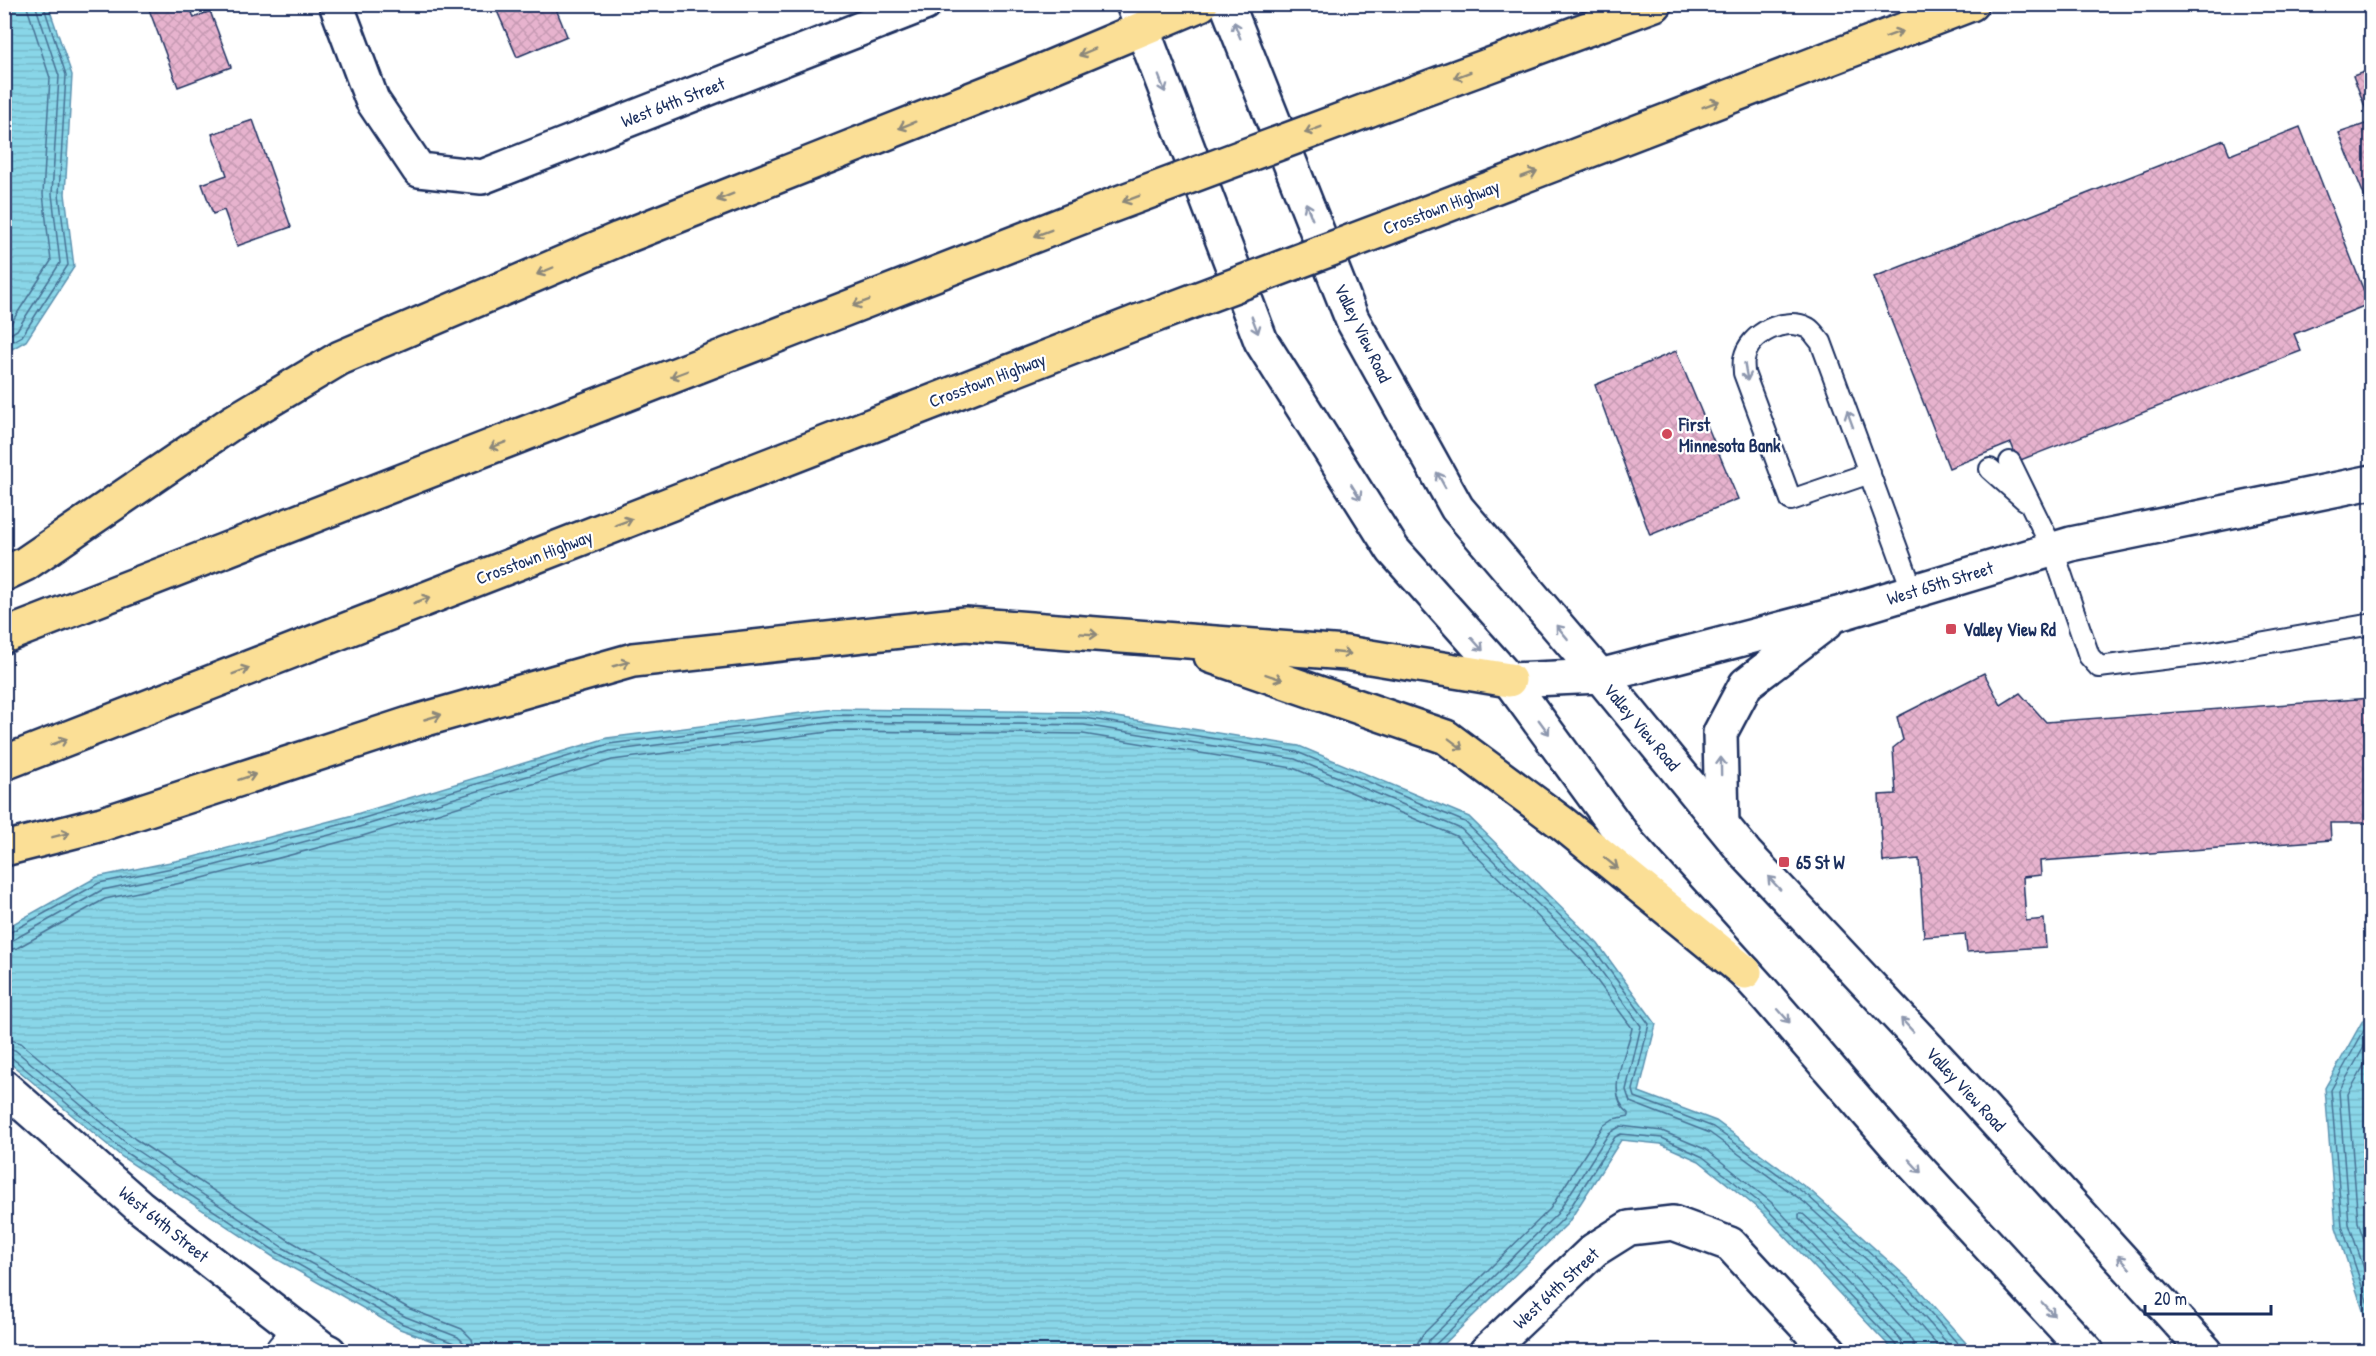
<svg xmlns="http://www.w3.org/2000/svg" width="2376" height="1356" viewBox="0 0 2376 1356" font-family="'Patrick Hand',sans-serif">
<defs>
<pattern id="water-rules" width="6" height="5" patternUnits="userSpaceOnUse" patternTransform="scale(1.5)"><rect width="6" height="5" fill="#89d6e8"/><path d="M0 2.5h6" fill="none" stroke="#76b8c9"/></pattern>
<pattern id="building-cross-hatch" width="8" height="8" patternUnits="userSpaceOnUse" patternTransform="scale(1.5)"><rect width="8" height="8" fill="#e7b3ce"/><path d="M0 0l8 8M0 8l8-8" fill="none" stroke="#c69ab3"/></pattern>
</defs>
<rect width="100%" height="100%" fill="#fff"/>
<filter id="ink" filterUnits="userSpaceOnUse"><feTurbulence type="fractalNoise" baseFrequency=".0167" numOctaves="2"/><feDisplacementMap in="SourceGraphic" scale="12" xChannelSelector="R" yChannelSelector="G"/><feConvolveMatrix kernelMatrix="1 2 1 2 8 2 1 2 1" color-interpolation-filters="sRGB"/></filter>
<g filter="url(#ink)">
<!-- water -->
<path fill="url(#water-rules)" stroke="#5d93b1" stroke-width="1.5" d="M5 4 48 5 72 75 65 194 74 267 26 341 5 353Z
M834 709 1085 712 1299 746 1469 817 1598 944 1656 1024 1639 1092 1716 1121 1812 1192 1913 1283 1973 1351H1894L1761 1211 1699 1161 1661 1144 1621 1140 1568 1223 1437 1351H459L400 1329 275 1258 122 1157 5 1059V930L11 925 97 877 190 858 353 815 607 738Z
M2371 1014V1335L2336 1227 2325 1088 2363 1020Z"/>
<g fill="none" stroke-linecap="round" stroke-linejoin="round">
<!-- shore -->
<path stroke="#477295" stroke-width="1.5" d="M4 327 11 323 51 261 43 194 50 78 26 4
M4 338 17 330 60 263 52 194 59 76 35 4
M4 346 22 336 68 265 59 194 66 75 43 4
M4 934 9 933 99 883 191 864 354 821 609 744 835 715 1085 718 1297 752 1465 822 1593 948 1649 1024 1633 1090 1635 1097 1713 1127 1808 1196 1909 1288 1965 1352
M4 942 13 940 102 890 193 871 356 828 610 751 835 722 1084 725 1295 759 1461 829 1588 953 1641 1026 1626 1090 1630 1102 1710 1133 1804 1202 1903 1293 1955 1352
M4 951 17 948 105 899 195 880 359 837 612 760 836 731 1083 734 1293 768 1456 836 1581 959 1632 1028C1627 1054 1603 1094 1629 1113V1116L1613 1119 1603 1126 1550 1209 1423 1334 1418 1342 1416 1352
M2372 1022 2367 1025 2331 1090 2342 1226 2372 1316
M2372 1033 2339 1091 2349 1224 2372 1292
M4 1038 21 1043 135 1139 287 1239 410 1309 462 1329 472 1339 475 1352
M4 1048 15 1050 130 1146 282 1247 406 1317 458 1337 464 1343 465 1352
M2372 1051 2348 1094 2358 1222 2372 1263
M4 1055 11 1057 125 1152 278 1253 403 1324 454 1343 458 1352
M1426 1352 1429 1340 1557 1214 1609 1133 1621 1126 1662 1131 1707 1150 1771 1202 1901 1340 1905 1352
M1433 1352 1435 1345 1563 1219 1615 1137 1621 1134 1662 1138 1703 1157 1765 1207 1896 1345 1897 1352
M1914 1352 1913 1343 1908 1335 1799 1218V1214H1803L1897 1299 1943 1352"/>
</g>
<!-- building -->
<path fill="url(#building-cross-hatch)" stroke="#1b2f5e" stroke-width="1.5" d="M147 4H189L194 18 210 11 231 67 178 87Z
M494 4H554L567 36 517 57Z
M2372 69V215L2339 133 2371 122 2353 76Z
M253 120 291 227 237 246 224 210 213 214 202 184 227 175 212 134Z
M2300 127 2369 304 2294 334 2301 351 2018 461 2011 443 1949 468 1874 277 2224 140 2230 155Z
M1676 351 1738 499 1650 535 1595 385Z
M2370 656H2372V823H2330L2331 840 2040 861 2041 875 2023 877 2026 921 2044 919 2046 947 1967 952 1965 934 1924 937 1919 859 1883 862 1879 795 1896 794 1893 748 1903 740 1897 717 1984 673 2001 705 2020 693 2046 722 2371 698Z"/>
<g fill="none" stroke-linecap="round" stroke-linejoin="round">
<defs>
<path id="service" d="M2010 462 2053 550 2089 656 2099 667 2203 654 2372 624
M1990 469 2025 500
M1870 473 1791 500 1744 373C1744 369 1743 363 1744 359 1749 333 1785 316 1808 328 1813 331 1817 338 1821 342L1913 592
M273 1352 294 1327"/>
<path id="minor" d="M336 4 372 100 419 170 482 177 924 4
M4 1087 139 1206 323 1349 329 1352
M1486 1352 1594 1250 1629 1228 1673 1223 1730 1244 1830 1352"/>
<path id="tertiary" d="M1133 4 1261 341 1393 550 1509 680
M1227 4 1352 319 1457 508 1600 676 1838 614 2071 544 2372 482
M1722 824 1720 733 1746 684 1826 623"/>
<path id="secondary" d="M1509 680 1600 676 1746 854 1956 1078 2206 1352
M1509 680 1629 844 1763 992 1894 1143 2087 1352"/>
<path id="motorway" d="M1368 110 1655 4
M1416 217 1971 4
M4 574 25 564 233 422 340 358 619 239 1020 80 1201 4
M4 636 1097 211
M1211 656 1446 737 1562 823 1745 972
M4 763 1140 321
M4 849 102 824 412 723 633 660 965 624 1346 653 1509 680"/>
</defs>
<!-- service casing -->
<use href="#service" stroke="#1b2f5e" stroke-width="24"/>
<!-- minor casing -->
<use href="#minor" stroke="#1b2f5e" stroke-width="38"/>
<!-- tertiary casing -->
<use href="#tertiary" stroke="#1b2f5e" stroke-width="38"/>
<!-- secondary casing -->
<use href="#secondary" stroke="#1b2f5e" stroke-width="38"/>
<!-- motorway casing -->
<use href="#motorway" stroke="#1b2f5e" stroke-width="38"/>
<!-- service -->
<use href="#service" stroke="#fff" stroke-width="20"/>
<!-- minor -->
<use href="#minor" stroke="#fff" stroke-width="33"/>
<!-- tertiary -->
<use href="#tertiary" stroke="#fff" stroke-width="33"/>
<!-- secondary -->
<use href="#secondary" stroke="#fff" stroke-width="33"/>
<!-- motorway -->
<use href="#motorway" stroke="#fbdf96" stroke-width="33"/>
<defs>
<path id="motorway-bridge" d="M1097 211 1368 110
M1140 321 1416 217"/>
</defs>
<!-- motorway-bridge casing -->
<use href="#motorway-bridge" stroke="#1b2f5e" stroke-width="38" stroke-linecap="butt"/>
<!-- motorway-bridge -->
<use href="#motorway-bridge" stroke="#fbdf96" stroke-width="33"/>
</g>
<!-- one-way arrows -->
<defs><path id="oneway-shaft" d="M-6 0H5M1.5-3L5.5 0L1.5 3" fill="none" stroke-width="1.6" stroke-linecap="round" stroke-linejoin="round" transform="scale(1.5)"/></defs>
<g stroke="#8d97ae">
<use href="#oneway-shaft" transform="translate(1237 30) rotate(-112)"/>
<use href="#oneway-shaft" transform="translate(1162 84) rotate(69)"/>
<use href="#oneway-shaft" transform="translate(1309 211) rotate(-112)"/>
<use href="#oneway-shaft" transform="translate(1255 325) rotate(69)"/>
<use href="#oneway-shaft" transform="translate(1746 372) rotate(80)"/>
<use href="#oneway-shaft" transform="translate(1850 419) rotate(-110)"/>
<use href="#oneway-shaft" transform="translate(1441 480) rotate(-119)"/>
<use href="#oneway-shaft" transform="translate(1356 492) rotate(58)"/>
<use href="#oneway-shaft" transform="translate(1562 632) rotate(-130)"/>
<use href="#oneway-shaft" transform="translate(1477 644) rotate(48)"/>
<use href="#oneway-shaft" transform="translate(1544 727) rotate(54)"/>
<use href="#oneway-shaft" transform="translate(1721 766) rotate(-91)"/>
<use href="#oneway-shaft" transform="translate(1774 883) rotate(-133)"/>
<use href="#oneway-shaft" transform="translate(1784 1016) rotate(49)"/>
<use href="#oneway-shaft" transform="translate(1907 1025) rotate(-133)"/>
<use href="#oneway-shaft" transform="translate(1915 1166) rotate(47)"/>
<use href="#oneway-shaft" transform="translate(2124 1262) rotate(-132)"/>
<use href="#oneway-shaft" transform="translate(2048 1309) rotate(47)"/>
</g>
<g stroke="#8b877a">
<use href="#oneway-shaft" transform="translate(1894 34) rotate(-21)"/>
<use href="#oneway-shaft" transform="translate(1087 52) rotate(157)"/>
<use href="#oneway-shaft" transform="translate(1462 75) rotate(160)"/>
<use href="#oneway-shaft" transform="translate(1711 104) rotate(-21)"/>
<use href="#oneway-shaft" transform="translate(907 125) rotate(158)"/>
<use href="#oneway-shaft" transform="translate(1313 130) rotate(159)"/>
<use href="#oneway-shaft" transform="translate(1529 174) rotate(-21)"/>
<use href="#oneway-shaft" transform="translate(725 197) rotate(158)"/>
<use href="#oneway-shaft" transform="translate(1131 199) rotate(159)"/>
<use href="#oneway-shaft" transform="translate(1043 233) rotate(159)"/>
<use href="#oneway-shaft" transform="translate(545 271) rotate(157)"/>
<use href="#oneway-shaft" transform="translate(861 303) rotate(159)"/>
<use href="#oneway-shaft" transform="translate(679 374) rotate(159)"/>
<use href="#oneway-shaft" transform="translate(498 445) rotate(159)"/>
<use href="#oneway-shaft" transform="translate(624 522) rotate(-21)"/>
<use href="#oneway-shaft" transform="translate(422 600) rotate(-21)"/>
<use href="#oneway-shaft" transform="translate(1089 634) rotate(4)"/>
<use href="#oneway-shaft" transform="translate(1342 653) rotate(6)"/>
<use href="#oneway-shaft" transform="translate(621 664) rotate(-16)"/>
<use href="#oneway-shaft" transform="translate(241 671) rotate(-21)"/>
<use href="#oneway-shaft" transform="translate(1274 677) rotate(19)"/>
<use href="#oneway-shaft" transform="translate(433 717) rotate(-16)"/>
<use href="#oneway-shaft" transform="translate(59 742) rotate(-21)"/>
<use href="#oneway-shaft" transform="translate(1456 744) rotate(37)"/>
<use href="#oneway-shaft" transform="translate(247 777) rotate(-18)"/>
<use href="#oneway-shaft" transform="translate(61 835) rotate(-14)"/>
<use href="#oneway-shaft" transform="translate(1611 863) rotate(39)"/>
</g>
</g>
<!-- markers -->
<g fill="#d1495b" stroke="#fff" stroke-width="2">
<circle cx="1667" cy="434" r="6"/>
<rect x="1945" y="623" width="12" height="12" rx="3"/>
<rect x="1778" y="856" width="12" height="12" rx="3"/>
</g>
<g text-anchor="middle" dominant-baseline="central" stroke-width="4.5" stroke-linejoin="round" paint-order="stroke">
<!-- street labels -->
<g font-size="18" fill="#1b2f5e" stroke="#fff">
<text transform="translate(673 102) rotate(-21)">West 64th Street</text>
<text transform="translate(1441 207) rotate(-21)">Crosstown Highway</text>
<text transform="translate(1363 333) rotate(64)">Valley View Road</text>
<text transform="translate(987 380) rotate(-21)">Crosstown Highway</text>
<text transform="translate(534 557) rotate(-21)">Crosstown Highway</text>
<text transform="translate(1940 583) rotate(-17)">West 65th Street</text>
<text transform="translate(1642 727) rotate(50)">Valley View Road</text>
<text transform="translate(1966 1089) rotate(47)">Valley View Road</text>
<text transform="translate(164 1224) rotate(39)">West 64th Street</text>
<text transform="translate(1556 1288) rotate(-43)">West 64th Street</text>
</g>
<!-- poi labels -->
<g font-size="18" font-weight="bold" fill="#1b2f5e" stroke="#fff" text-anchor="start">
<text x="1679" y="424">First<tspan x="1679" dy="21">Minnesota Bank</tspan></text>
<text x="1963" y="629">Valley View Rd</text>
<text x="1796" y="862">65 St W</text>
</g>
</g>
<!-- margin -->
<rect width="2376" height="1356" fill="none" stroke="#fff" stroke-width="24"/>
<rect x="12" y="12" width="2352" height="1332" fill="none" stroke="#1b2f5e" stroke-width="2" filter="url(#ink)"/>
<!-- scale -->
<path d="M2145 1305v9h126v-9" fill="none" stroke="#1b2f5e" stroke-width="3"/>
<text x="2154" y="1305" font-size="18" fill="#1b2f5e" stroke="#ffffff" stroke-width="4.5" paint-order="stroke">20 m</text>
</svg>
